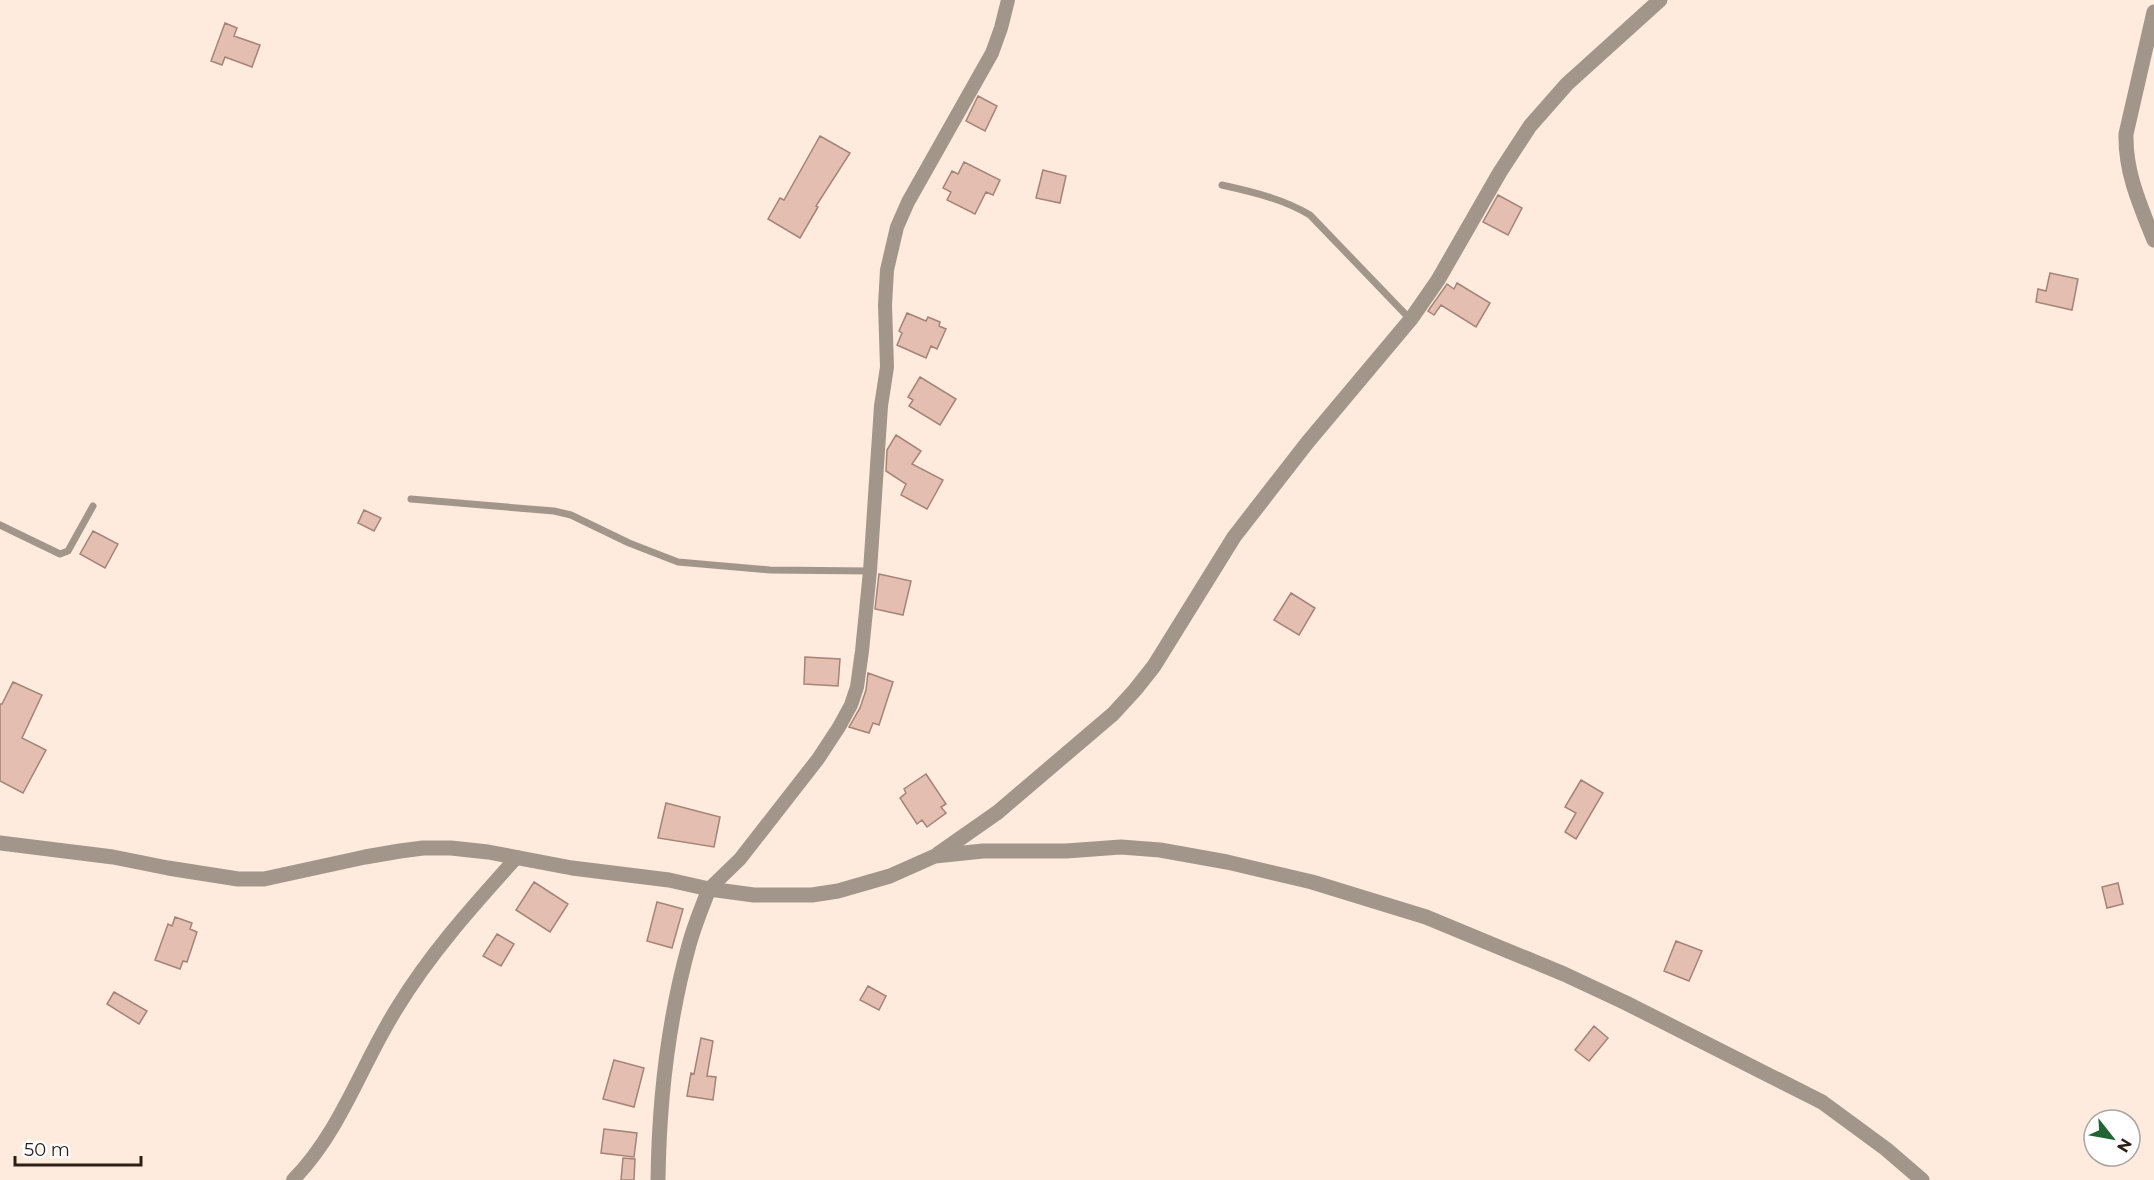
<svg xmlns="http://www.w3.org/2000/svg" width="2154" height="1180" viewBox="0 0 2154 1180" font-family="Montserrat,sans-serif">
<rect width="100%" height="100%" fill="#feebde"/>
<!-- building -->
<path fill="#e3beb1" stroke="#a58377" stroke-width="1.5" d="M225 23 237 28 234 36 260 45 252 67 225 57 222 65 211 61Z
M978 96 997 106 985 131 966 121Z
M820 136 850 153 816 206 818 207 800 238 768 219 780 198 784 200Z
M964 162 1000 180 993 195 986 192 975 214 947 200 951 192 943 188 952 171 958 174Z
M1043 170 1066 176 1060 203 1036 198Z
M1498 195 1522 208 1508 235 1483 222Z
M2050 273 2078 279 2072 310 2036 302 2038 289 2046 291Z
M1457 283 1490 303 1476 327 1441 305 1434 315 1428 311 1447 284 1454 289Z
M907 313 926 321 928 317 940 322 939 326 946 329 937 349 931 346 926 358 897 345 902 333 899 331Z
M920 377 956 399 940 425 909 406 913 400 908 397Z
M896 435 921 451 912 464 943 480 927 509 901 495 906 484 886 471 887 450Z
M364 510 381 518 374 531 358 523Z
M93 531 118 544 105 568 80 554Z
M879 574 911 581 903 615 875 609Z
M1291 593 1315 608 1299 635 1274 620Z
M805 657 840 659 838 686 804 684Z
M868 673 893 682 879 725 873 723 869 733 849 727 860 708 866 690Z
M13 682 42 695 22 738 46 750 23 793 0 781V704H2Z
M926 774 946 804 941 807 946 813 927 827 922 820 917 824 900 798 906 793 904 789Z
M1581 780 1603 793 1576 839 1565 832 1576 813 1565 807Z
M666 803 720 817 714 847 658 838Z
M534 882 568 904 550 932 516 910Z
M2118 883 2123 904 2107 908 2102 887Z
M657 902 683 909 672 948 647 941Z
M175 917 192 923 190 929 197 932 187 962 183 961 180 969 155 960 168 924 172 926Z
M497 934 514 944 501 966 483 956Z
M1676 941 1702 951 1689 981 1664 971Z
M868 986 886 996 879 1010 860 1000Z
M114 992 147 1011 139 1024 107 1004Z
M1594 1026 1608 1038 1589 1061 1575 1050Z
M701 1038 713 1041 707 1076 716 1077 713 1100 687 1096 691 1073 694 1074Z
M614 1060 644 1068 634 1107 603 1099Z
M604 1129 637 1133 634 1157 601 1153Z
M623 1158 635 1159 634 1180H621Z"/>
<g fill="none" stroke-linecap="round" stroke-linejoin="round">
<!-- service -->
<path stroke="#a2968b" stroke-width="7" d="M1222 185C1253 192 1283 199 1310 215L1410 319
M411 499 554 511 571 515 629 543 678 562 770 570 870 571
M0 525 60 554 68 551 93 506"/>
<!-- minor -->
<path stroke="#a2968b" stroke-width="14" d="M709 889 740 859 818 759 839 727 851 705 857 687 862 651 870 571 881 406 887 367 885 305 887 270 897 227 908 202 992 53 1001 28 1008 0
M293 1180C341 1131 361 1065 397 1008 431 952 474 905 517 857"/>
<!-- tertiary -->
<path stroke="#a2968b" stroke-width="15" d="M2154 12 2126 134C2125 172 2140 205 2154 240
M0 843 113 857 168 868 238 879H264L365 857 400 851 423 848H451L488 852 572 868 669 880 709 889 754 895H812L838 891 890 876 935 856 983 851H1066L1121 847 1160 850 1227 862 1312 882 1426 917 1564 974 1626 1003 1822 1102 1886 1149 1922 1180
M938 854 998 812 1113 714 1135 690 1154 666 1234 537 1307 443 1411 319 1438 280 1500 172 1530 126 1567 84 1660 0
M658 1180C659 1100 668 1021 689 945 694 926 702 907 709 889"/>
</g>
<!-- north arrow -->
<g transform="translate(2112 1138) rotate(121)"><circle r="28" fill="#ffffff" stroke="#aaa5a2" stroke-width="1.5"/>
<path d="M0-4.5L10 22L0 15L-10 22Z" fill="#216632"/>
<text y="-9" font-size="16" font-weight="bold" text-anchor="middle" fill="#2b1f17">N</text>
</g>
<!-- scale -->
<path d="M15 1156v9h126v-9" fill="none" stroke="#2b1f17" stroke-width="3"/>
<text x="24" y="1156" font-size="18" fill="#2b1f17" stroke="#ffffff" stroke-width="4.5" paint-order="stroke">50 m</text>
</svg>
